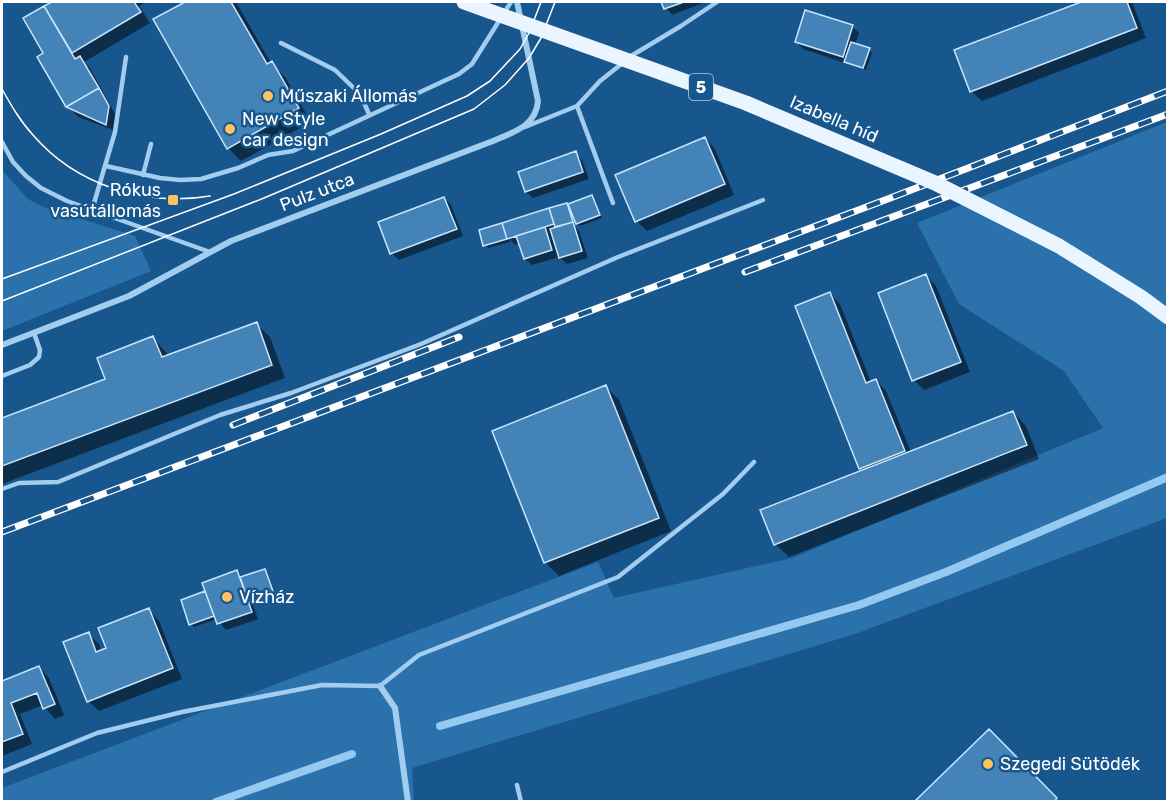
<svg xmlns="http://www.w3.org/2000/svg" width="1169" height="803" viewBox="0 0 1169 803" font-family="Rubik,sans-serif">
<rect width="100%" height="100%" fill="#18578d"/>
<!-- green -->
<path fill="#2b71ac" d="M1167 122V518L855 634 412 768 414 801 2 802V788L598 562 614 598 792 558 1103 428 1064 371 959 304 917 223Z
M2 170 28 199 41 206 135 236 151 271 2 331Z"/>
<!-- shadow -->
<path fill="#0007" d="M55 2H146L139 6 150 23 84 62 90 68 115 114 113 130 78 117 68 106 45 53 25 19Z
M188 2H236L271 63 285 77 311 122 241 161 228 148 155 20Z
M663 2H703V3L672 15 666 8Z
M1085 2H1132L1146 38 982 101 971 91 956 51Z
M852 26 859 33 855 45 869 49 872 53 866 70 803 49 797 42Z
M705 138 715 149 734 195 647 231 637 221Z
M575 153 582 160 589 179 533 198 526 192 520 173Z
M592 197 602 218 580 226 573 219 575 227 579 231 588 258 567 264 559 257 532 265 525 259 520 243 515 245 510 239V242L488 248 485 245 502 225 566 204 572 210Z
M444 198 451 205 463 236 399 260 392 253 380 223Z
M926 276 936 286 970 372 924 390 914 380Z
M830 294 840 304 871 382 876 380 886 391 911 452 1013 412 1026 426 1039 459 789 557 775 544 864 471 861 468Z
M256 324 270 337 285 378 2 484V419L107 380 153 338 166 352 168 356Z
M606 387 619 400 671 531 559 576 545 562Z
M264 571 267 574 276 597 253 605 258 619 226 630 217 619 194 627 191 624 207 592 237 572 243 578Z
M149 610 159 621 182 679 99 711 88 701V634L99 644 101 651 108 649Z
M39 667 49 678 64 715 55 719 43 705 20 714 32 744 2 756V682Z"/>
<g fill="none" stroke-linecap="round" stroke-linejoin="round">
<!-- stream -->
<path stroke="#96c9f1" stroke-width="8" d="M440 726 859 605 946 572 1168 477
M216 802 352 754"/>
</g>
<!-- building -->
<path fill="#4483b8" stroke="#cae5fa" stroke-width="1.5" d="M52 2H134L141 12 72 53 44 6Z
M185 2H231L267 64 272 61 299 108 227 149 153 19Z
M661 2H684L664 9Z
M1081 2H1127L1137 28 970 92 954 50Z
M44 6 75 59 80 56 99 88 66 107 37 57 43 53 23 18Z
M805 10 853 25 843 57 795 42Z
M851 42 870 48 863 68 844 62Z
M99 88 109 106 106 125 66 107Z
M705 137 725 184 635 222 615 175Z
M576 151 583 172 525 192 518 172Z
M592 195 600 215 576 224 568 204Z
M444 197 457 229 390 254 378 222Z
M567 203 573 222 555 227 549 208Z
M549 208 554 224 507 239 502 223Z
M573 222 582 251 559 258 550 229Z
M502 223 507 239 483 246 479 230Z
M545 227 552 250 524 259 516 236Z
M926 274 961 362 912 381 878 293Z
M830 292 866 383 876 379 905 451 859 469 795 306Z
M257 322 272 365 2 466V418L105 379 97 358 153 336 162 357Z
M606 385 659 518 544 563 492 431Z
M1013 411 1027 445 774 545 760 510Z
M265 569 274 594 249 603 240 577Z
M237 570 252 612 217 624 202 583Z
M205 591 214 616 189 625 181 600Z
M149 608 173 668 87 702 63 642 89 632 96 652 106 648 98 628Z
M39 666 55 704 43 709 37 693 11 703 23 734 2 742V681Z
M989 729 1057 798 1054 802H914Z"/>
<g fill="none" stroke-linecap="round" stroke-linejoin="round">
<!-- lane -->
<path stroke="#a3cdef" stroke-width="4.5" d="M281 43 335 70 360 94 369 114
M631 56 681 26 717 2
M577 106 613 203
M525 127 577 106 600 81 624 62
M2 142 13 162 26 176 41 188 67 201 210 252
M106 166 160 178 180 180 201 179 238 168 268 155 293 151 459 74 472 64 511 2
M143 175 151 144
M92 210 115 132 126 57
M2 376 30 365 39 357 40 350 34 333
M2 489 19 483 58 482 220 415 291 393 421 344 618 257 763 200
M2 772 97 733 182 712 322 685 380 686 419 655 618 577 723 494 754 462
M517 785 521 802"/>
<!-- street -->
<path stroke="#a3cdef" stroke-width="6" d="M2 345 129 296 231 241 493 141C514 132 536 126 538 101L517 2
M380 686 395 708 408 802"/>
<!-- tram -->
<path stroke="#fff" stroke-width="1.5" d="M2 89C11 105 20 121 33 135 76 185 145 207 210 196
M2 279 234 194 381 134 467 96 490 81 520 49 529 33 541 2
M2 301 264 198 474 109 505 85 529 58 541 38 555 2"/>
<defs>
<path id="rail" d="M745 272 1168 114
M233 425 459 337
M2 532 893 197 1168 91"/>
</defs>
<!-- rail casing -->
<use href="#rail" stroke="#fff" stroke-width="7"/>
<!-- rail -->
<use href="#rail" stroke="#18578d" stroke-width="4.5" stroke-dasharray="14" stroke-linecap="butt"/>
<!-- primary-bridge -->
<path stroke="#ebf5ff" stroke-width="15" d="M464 2 746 103 935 183 1059 246 1141 297 1168 317"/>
</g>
<!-- markers -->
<g fill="#ffc261" stroke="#18578d" stroke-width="2">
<circle cx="268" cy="96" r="6"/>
<circle cx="230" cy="129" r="6"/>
<rect x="167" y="194" width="12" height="12" rx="3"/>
<circle cx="227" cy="597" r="6"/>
<circle cx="988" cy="764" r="6"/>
</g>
<g text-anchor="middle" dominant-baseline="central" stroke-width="5" stroke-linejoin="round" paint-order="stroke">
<!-- shield labels -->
<rect fill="#18578d" stroke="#bacddd" stroke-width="1.5" x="689" y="74" width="24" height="26" rx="4.5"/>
<g font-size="16" font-weight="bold" fill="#fff">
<text x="701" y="87">5</text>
</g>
<!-- poi labels -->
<g font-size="18" fill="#fff" stroke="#18578d" text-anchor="start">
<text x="280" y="96">Műszaki Állomás</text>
<text x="242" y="119">New Style<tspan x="242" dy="21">car design</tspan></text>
<text x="161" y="190" text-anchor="end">Rókus<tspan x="161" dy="21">vasútállomás</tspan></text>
<text x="239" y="597">Vízház</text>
<text x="1000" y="764">Szegedi Sütödék</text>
</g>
<!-- street labels -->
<g font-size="18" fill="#fff" stroke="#18578d">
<text transform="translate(834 119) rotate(23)">Izabella híd</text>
<text transform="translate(317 192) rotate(-21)">Pulz utca</text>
</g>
</g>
<!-- border -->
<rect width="1169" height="803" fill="none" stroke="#ffffff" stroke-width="6"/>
</svg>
